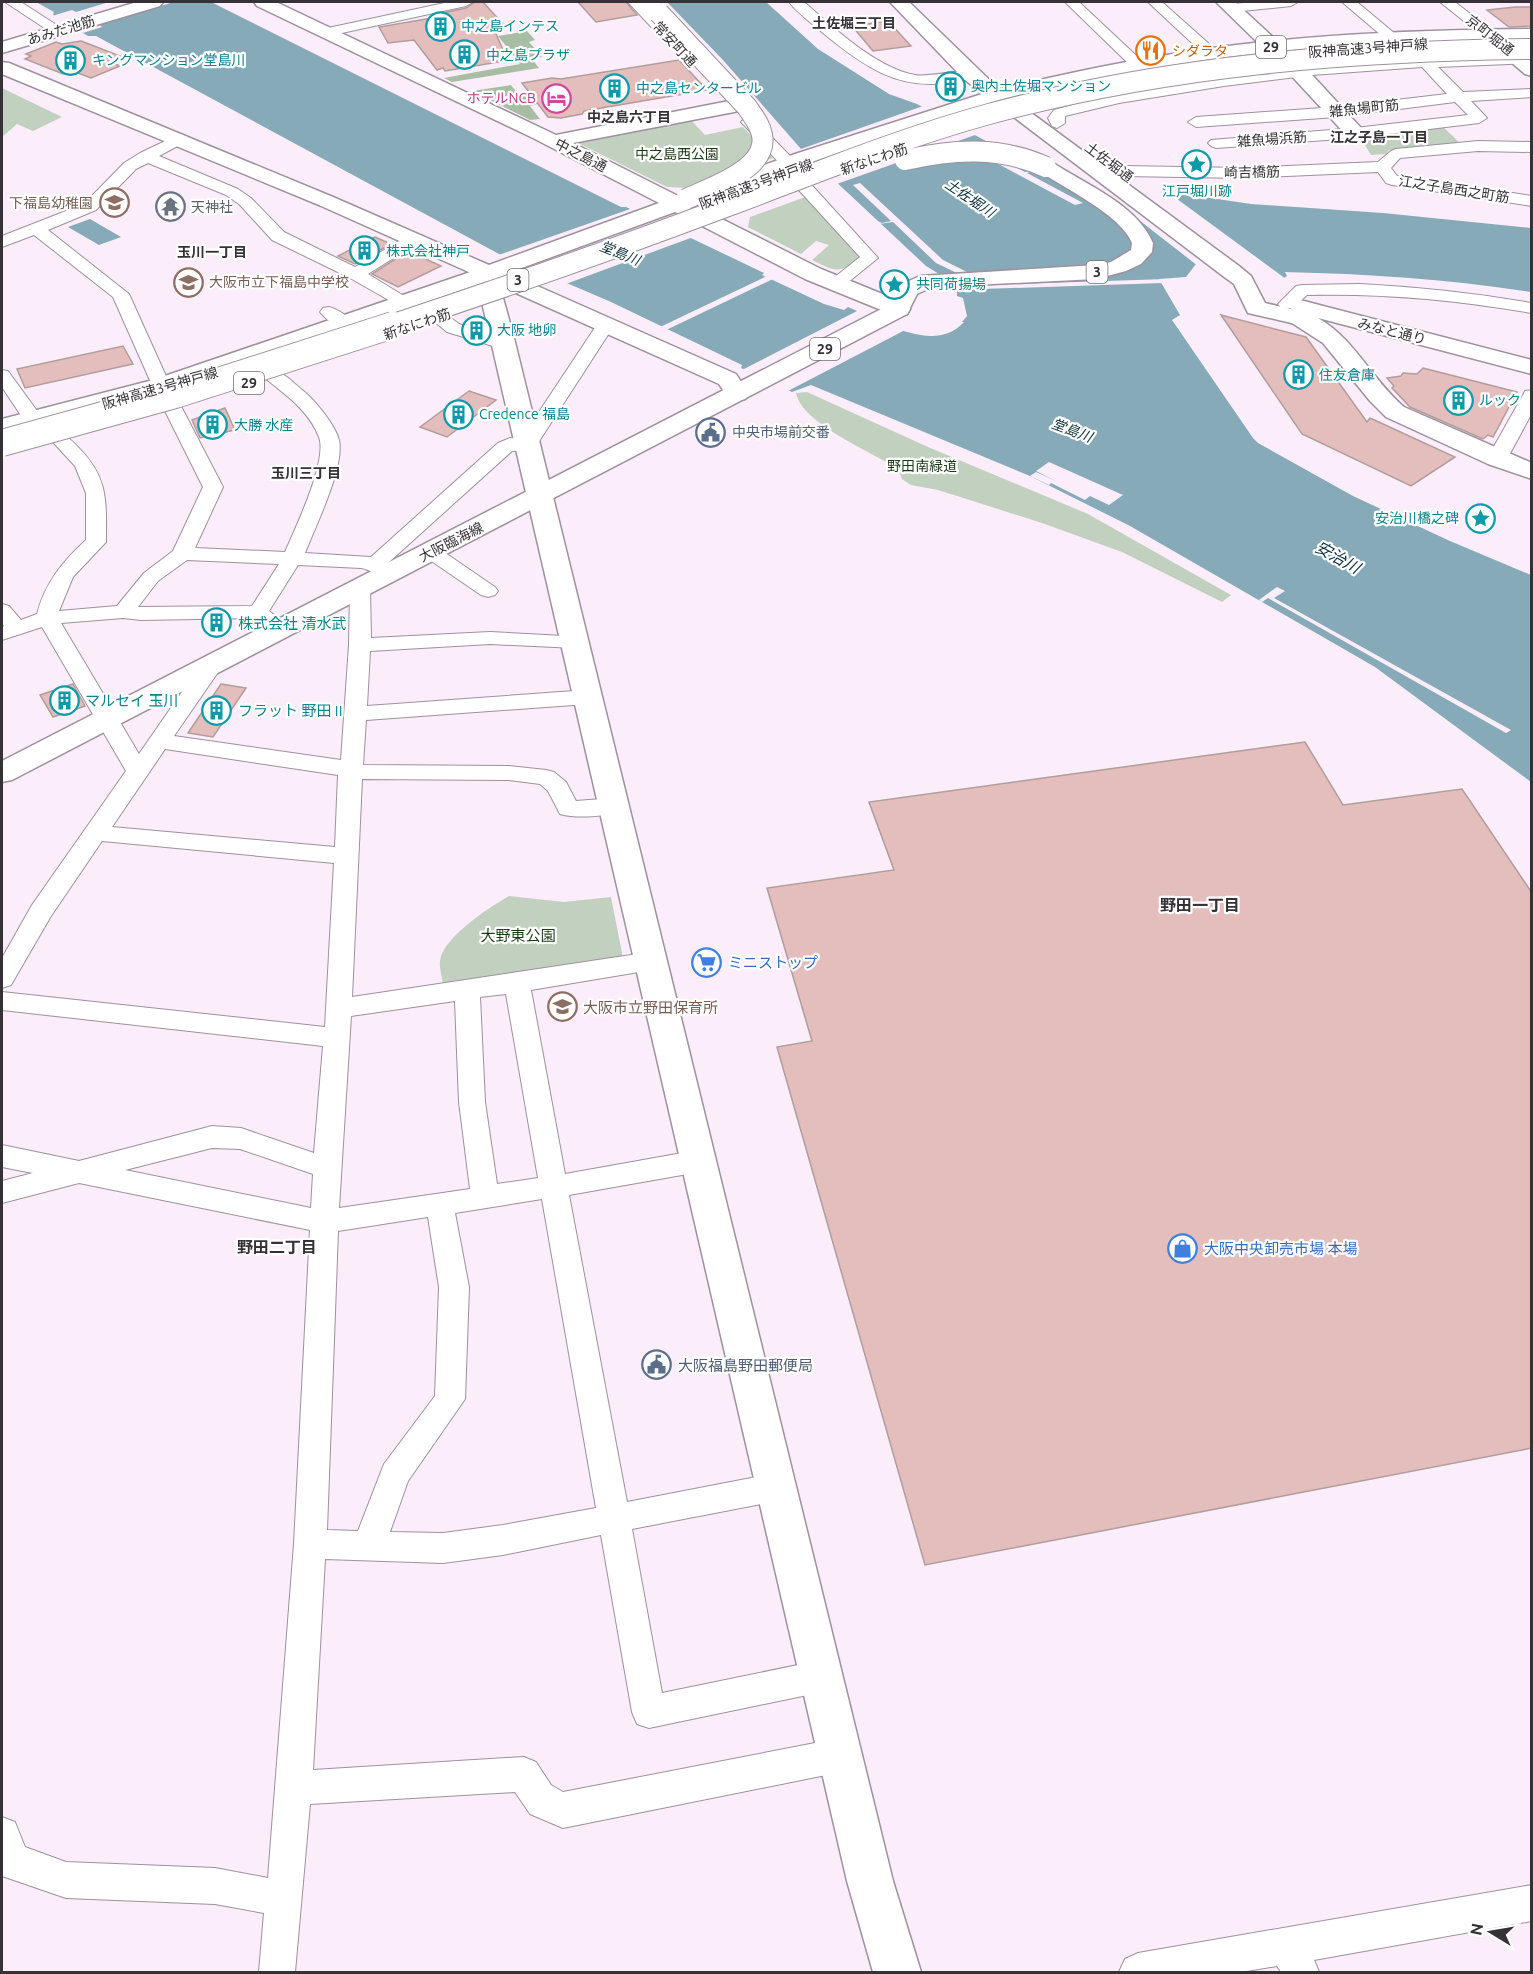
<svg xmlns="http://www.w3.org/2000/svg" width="1533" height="1974" viewBox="0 0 1533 1974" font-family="Ubuntu,'Noto Sans JP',sans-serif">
<rect width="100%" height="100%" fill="#fbedfa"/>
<!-- green -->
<path fill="#c2d0bf" d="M2 88 62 117 33 131 17 124 2 137Z
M689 118 705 135 743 127 773 158 689 188 667 187 574 141Z
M1441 125 1461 144 1389 150 1386 154 1371 155 1359 135Z
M808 196 864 257C838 272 840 274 812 260L829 245 816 241 801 254 748 227 750 217Z
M807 392 928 447 1088 514 1231 595 1222 602 1122 552 1042 523 938 490 911 485 902 479 898 469C871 451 802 424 796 393Z
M509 896 564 902 611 897 623 958 443 984C442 977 439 967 440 961 443 937 490 907 509 896Z"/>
<!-- forest -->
<path fill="#a8bea4" d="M527 31 535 40 529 42 542 57 532 59 539 68 452 82 444 78 520 64 498 36Z
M511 85 517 93 527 91 537 104 530 106 540 119 530 120 472 91Z"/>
<!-- water -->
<path fill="#86aab7" d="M36 2H211L621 207H626L764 273 762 275 824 304 844 310 848 307C882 321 934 355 964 322H962L967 316 963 298 957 296V285L926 266 801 149 723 60 667 2H766L818 49 889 94 917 104 999 148 1011 158 1066 186 1104 200 1177 199 1184 194 1251 204 1383 213 1531 228V292C1448 279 1369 274 1285 272L1287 276 1284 278 1196 264 1186 277 1159 279 1180 315 1172 320 1253 438 1258 443 1353 496 1450 541 1531 575V782L1375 667 1130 526 1030 476 811 385 792 392 741 368 742 365 611 302 499 254 96 36H88L53 15 54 12Z
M90 219 121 237 99 245 68 227Z"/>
<!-- pier -->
<path fill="#fbedfa" d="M109 2H174L99 24 102 27 83 33 52 16 72 10 76 12Z
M926 105 978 134 834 185 798 150Z
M968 142 1025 172 1034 170 1027 173 1083 203 1075 205 961 144Z
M860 183 943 260 969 273 963 276 936 263 893 222 879 224 875 220 882 223 891 221 853 185Z
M1139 196H1173L1286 279 1198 266 1112 199Z
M633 208 696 236 563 285 496 256Z
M769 275 775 278 664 331 658 328Z
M1166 279 1167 281 1163 283 954 290 953 286Z
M859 308 909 328 786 392 740 371 859 310Z
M1049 462 1123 495 1109 505 1090 496 1085 500 1051 483 1049 485 1030 476 1036 472 1056 481 1036 471Z
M1277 587 1285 591 1274 598 1511 730 1506 733 1268 598 1262 602 1259 600Z"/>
<!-- building -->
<path fill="#e3bebc" stroke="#b09d9c" stroke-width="1.5" d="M475 2H483L503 24 493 27 504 52 505 61 445 71 443 68 437 70 414 40 388 43 379 27 444 16 442 13 466 8Z
M578 2H626L637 15 596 22Z
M1515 7H1532V26L1509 27 1487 10Z
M888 21 911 46 873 51 852 26Z
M81 41 120 56 113 59 118 61 113 63 120 66 91 78 78 73 75 74 69 72 63 74 25 59 31 56 26 54 56 42 62 44Z
M679 60 707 90 584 111 582 114 561 118 548 117 522 83 552 78 561 79Z
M375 237 391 244 355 264 338 256Z
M408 251 441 266 398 287 372 274Z
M1221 315 1306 337 1367 422 1370 418 1455 457 1411 486 1302 434Z
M123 346 133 364 25 388 17 369Z
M1423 368 1517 392 1493 437 1488 435 1483 439 1410 407 1392 388 1394 386 1387 378 1401 376 1403 373 1417 374Z
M469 391 496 400 447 437 420 427Z
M225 408 235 430 200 438 192 420Z
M73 684 85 706 53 717 40 695Z
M221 684 246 688 213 737 188 733Z
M1305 742 1343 805 1462 789 1532 893V1448L925 1565 777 1047 812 1041 767 888 894 870 869 802Z"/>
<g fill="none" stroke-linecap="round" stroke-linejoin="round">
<defs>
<path id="street" d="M5 2H21L58 26 56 29H46Z
M449 2H473L466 6 328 36 321 32 328 28Z
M628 2H642L679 40 681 43 679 46H669Z
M789 2H804C833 27 876 68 915 75 930 78 970 66 977 74 972 80 960 80 952 82 899 92 862 65 823 33 812 23 798 14 789 2Z
M1065 2H1079L1143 62 1145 65 1143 68H1133Z
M1148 2H1162L1217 51 1219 54 1217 57H1207Z
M1255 2H1298L1291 6 1232 12 1225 8 1232 4Z
M1342 2H1357L1400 38 1398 41H1388Z
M1440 2H1455L1496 34 1494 37H1484Z
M1532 55V63L1438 67 1463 92 1532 89V97L1471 101 1487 118 1479 123 1355 138 1216 148 1211 146 1208 143 1211 140 1355 128 1468 115 1455 102 1336 117 1196 127 1188 122 1196 117 1336 107 1447 94 1422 67 1312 75 1224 86 1119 103 1065 116V123L1057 128 1052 126 1048 118 1054 110C1204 67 1376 59 1532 55Z
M749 117 754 119 795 161 797 164 795 167H783L744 125 741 122 744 119Z
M180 134 185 136 188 139 185 142 159 156 238 189 251 198 284 232 355 267 408 236H420L422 240 368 274 414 302 411 306H399L350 278 272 240 239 204 226 195 148 163 136 169 96 210 48 230 129 294 170 385 223 487 195 548 285 552C295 529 328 460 319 437 309 411 286 395 266 379L263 375 266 371C280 368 290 380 301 389 313 398 335 424 339 440 345 467 315 527 305 553L371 557 498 443 510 438 521 439 600 320H612L615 324 534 449 512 451 388 563 398 573 395 577C381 581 374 570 361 568L298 565 269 611 292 629 288 633 281 635 274 633 253 618 141 620 123 618 61 623 139 754 204 660 212 658 220 660 223 665 174 736 341 760 349 645 350 589 353 585 360 583 367 585 370 589 371 638 490 632 583 637 586 642 583 647 575 648 490 644 370 651 367 706 588 690 596 692 599 697 596 702 588 704 366 720 363 765 509 766 546 770 554 772 566 782 576 801 615 798 623 801 627 806 623 811C605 816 578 819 560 814L548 791 540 784 509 780 362 779 352 997 651 952 660 955 664 961 660 967 651 970 531 990 565 1174 699 1150 709 1153 713 1161 709 1169 699 1172 569 1195 627 1502 777 1473 788 1477 793 1487 788 1497 777 1501 632 1529 662 1693 822 1660 834 1665 839 1676 834 1687 822 1692 649 1728 637 1724 632 1712 601 1535 503 1555 443 1563 325 1559 313 1770 524 1757 536 1762 551 1785 563 1792 841 1738 853 1743 858 1755 853 1767 841 1772 563 1828 530 1814 515 1792 310 1804 295 1972H259L264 1913 215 1904 66 1898 2 1876V1817L15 1822 25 1847 66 1862 215 1868 268 1878 294 1544 310 1230 79 1183 2 1203V1181L33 1173 2 1167V1145L79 1161 212 1126 241 1128 314 1153 323 1046 2 1010V992L325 1027 334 863 102 841 51 916 11 985 2 988V958L32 905 126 771 42 627 2 640V627L4 626 2 623V604L9 606 21 620 37 614C45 583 63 561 86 540V493L75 466 51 440 53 436C65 433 69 438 77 446 109 478 106 500 106 542L73 577 59 611 117 606 144 573 173 551 203 487 152 385 113 297 34 235 2 247V236L84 204 124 163 140 153ZM187 560 279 564 252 606 138 607 158 581ZM165 749 338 775 335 847 112 827ZM506 994 538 1178 497 1184 485 1102 480 997ZM455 1001 459 1102 470 1189 339 1208 351 1016ZM212 1148 240 1149 313 1174 311 1208 125 1170ZM542 1199 596 1508 503 1525 443 1533 390 1532 408 1481 465 1399 469 1287 455 1213ZM428 1217 439 1287 435 1396 384 1464 358 1531 327 1530 338 1231Z
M1478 141 1532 142V152L1478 151 1400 158 1391 168 1397 176 1532 196V206L1392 185 1386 183 1378 172 1245 178 1122 176 1114 171 1122 166 1245 168 1378 162 1391 151 1396 149Z
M802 179 808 181 878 258 841 288H829L826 284 860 257 796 187 794 184 796 181Z
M1360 284C1417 287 1474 293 1532 303V313C1457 300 1382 293 1307 295 1298 303 1293 311 1281 308L1278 304 1296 286 1302 285Z
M329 307C338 309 348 316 354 324L351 328C339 331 328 321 320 312L323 308Z
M438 312 444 313 459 324 512 341 515 345 512 349 506 350 447 332 429 317 432 313Z
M2 370 8 371 40 415 42 419 40 423H26L2 387Z
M1532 390V413L1507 459 1504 463H1490L1487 459 1523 395 1525 391Z
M431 546 438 548 495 587 498 591 495 595 488 597 481 595 424 556 421 552 424 548Z
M1532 1885V1921L1314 1960 1319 1972H1281L1277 1966 1241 1972H1119L1125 1959 1138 1953Z"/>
<path id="secondary" d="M137 2H163L160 6 2 53V42Z
M254 2H276L556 135 734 100 741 102 744 106 741 110 734 112 573 143 678 196 795 154 982 94 963 78 890 2H909L1006 96 1003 100C898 130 796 167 694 205L821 269 907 304 910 309 907 314 899 316 891 314 805 279 675 212 508 273 736 374 749 394 745 399 737 401 729 399 719 384 319 205 2 74V62L9 63 333 197 489 265 659 203 533 138 257 6Z
M1216 2H1235L1301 63 1362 129 1365 133 1362 137H1348L1287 71Z
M1489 29 1495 30 1532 60V76L1525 74 1483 38 1480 34 1483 30Z
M492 291 500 293 503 298 513 334 893 1881 921 1972H873L847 1881 481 298 484 293Z
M1300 300 1532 360V374L1318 318C1355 339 1372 380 1404 407L1532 463V479L1488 464 1386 417 1370 401 1323 343 1292 323 1289 318 1295 312 1289 307 1292 302Z"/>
<path id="primary" d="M1532 29V39C1433 41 1334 44 1235 56 1160 65 1085 81 1011 98L1239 266 1251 276 1265 303 1308 313 1311 318 1308 323 1300 325 1248 313 1234 284 1223 276 986 96 989 92C1070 72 1152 55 1236 45 1334 33 1433 30 1532 29Z
M488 266 496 268 499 273 496 278 169 390 2 433V419L153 380Z
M899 302 907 304 910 309 907 314 12 780 2 782V761L891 304Z"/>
<path id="highway" d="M639 2H658L668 13 665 17H653Z
M1046 161 1053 163C1087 185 1137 205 1153 243L1152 252 1141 264 1126 271 1096 279 932 287 917 294 907 314 899 316 891 314 888 309 900 285 920 276 1096 265 1111 262 1131 250 1132 243C1120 214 1065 189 1039 171L1036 167 1039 163Z"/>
</defs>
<!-- street casing -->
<use href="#street" stroke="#9d919d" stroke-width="2"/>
<!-- secondary casing -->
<use href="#secondary" stroke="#9d919d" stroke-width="3"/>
<!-- primary casing -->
<use href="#primary" stroke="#9d919d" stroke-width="3"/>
<!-- highway casing -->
<use href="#highway" stroke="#9d919d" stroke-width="3"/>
<!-- street -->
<use href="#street" fill="#fff" fill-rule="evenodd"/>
<!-- secondary -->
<use href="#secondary" fill="#fff" fill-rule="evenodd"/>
<!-- primary -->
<use href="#primary" fill="#fff" fill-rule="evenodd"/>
<!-- highway -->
<use href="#highway" fill="#fff" fill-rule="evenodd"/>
<defs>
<path id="highway-bridge-far1" d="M659 13 747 107C753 116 760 124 762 135 769 169 710 188 686 199
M905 160C954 149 999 146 1046 167
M388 326C503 288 617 248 731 205 816 173 901 138 989 114 1166 66 1350 51 1532 49"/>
<path id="highway-bridge" d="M2 443 175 395 393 325"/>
</defs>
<!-- highway-bridge-far1 casing -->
<use href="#highway-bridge-far1" stroke="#9d919d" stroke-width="22" stroke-linecap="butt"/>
<!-- highway-bridge casing -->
<use href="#highway-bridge" stroke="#9d919d" stroke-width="28" stroke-linecap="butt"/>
<!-- highway-bridge-far1 -->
<use href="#highway-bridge-far1" stroke="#fff" stroke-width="20"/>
<!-- highway-bridge -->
<use href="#highway-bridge" stroke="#fff" stroke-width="26"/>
</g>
<!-- icons -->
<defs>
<symbol id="building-ring" viewBox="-11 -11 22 22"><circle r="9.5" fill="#fff" stroke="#0f9aa8" stroke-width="1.5"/><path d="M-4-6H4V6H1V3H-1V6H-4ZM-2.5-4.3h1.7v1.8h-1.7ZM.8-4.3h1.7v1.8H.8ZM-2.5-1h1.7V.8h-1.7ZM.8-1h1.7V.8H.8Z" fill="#0f9aa8"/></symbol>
<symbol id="restaurant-ring" viewBox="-11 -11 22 22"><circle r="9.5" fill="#fff" stroke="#e8710a" stroke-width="1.5"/><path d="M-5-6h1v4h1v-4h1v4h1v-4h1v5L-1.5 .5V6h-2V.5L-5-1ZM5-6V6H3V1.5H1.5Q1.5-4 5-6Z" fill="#e8710a"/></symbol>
<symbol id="hotel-ring" viewBox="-11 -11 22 22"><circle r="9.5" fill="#fff" stroke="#d1479c" stroke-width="1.5"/><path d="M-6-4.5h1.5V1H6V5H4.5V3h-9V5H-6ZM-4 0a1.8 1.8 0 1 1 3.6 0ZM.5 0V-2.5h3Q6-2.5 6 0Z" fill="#d1479c"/></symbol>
<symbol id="sight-ring" viewBox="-11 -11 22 22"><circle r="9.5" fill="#fff" stroke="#0f9aa8" stroke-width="1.5"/><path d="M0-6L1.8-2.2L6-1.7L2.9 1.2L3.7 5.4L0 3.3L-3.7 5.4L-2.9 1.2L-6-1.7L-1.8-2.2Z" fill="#0f9aa8"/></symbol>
<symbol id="school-ring" viewBox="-11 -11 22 22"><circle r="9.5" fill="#fff" stroke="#8d6e63" stroke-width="1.5"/><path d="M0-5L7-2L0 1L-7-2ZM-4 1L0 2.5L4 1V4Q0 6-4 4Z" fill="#8d6e63"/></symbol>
<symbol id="temple-ring" viewBox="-11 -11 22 22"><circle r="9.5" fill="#fff" stroke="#6b7280" stroke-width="1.5"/><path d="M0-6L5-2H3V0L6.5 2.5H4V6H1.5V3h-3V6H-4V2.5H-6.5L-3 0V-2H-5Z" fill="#6b7280"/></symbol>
<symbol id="civic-ring" viewBox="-11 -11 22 22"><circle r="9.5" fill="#fff" stroke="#5c6f8a" stroke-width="1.5"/><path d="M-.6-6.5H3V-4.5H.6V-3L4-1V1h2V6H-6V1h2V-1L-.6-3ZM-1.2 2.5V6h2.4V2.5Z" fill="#5c6f8a"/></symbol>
<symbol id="supermarket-ring" viewBox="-11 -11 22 22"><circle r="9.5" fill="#fff" stroke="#3f7fe0" stroke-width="1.5"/><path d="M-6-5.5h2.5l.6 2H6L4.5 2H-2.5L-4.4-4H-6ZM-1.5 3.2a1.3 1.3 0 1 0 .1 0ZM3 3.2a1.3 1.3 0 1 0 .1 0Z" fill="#3f7fe0"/></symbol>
<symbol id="shop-ring" viewBox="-11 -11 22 22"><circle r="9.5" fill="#fff" stroke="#3f7fe0" stroke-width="1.5"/><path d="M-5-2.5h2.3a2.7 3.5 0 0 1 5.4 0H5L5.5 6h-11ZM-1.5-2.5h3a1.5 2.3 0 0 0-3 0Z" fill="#3f7fe0"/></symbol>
</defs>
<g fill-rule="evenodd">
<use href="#building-ring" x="424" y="10" width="33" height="33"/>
<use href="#restaurant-ring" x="1134" y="34" width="33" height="33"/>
<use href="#building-ring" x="448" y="38" width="33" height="33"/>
<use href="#building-ring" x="54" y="44" width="33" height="33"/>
<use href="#building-ring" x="934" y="70" width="33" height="33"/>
<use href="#building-ring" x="598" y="72" width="33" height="33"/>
<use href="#hotel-ring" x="540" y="82" width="33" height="33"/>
<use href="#sight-ring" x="1180" y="148" width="33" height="33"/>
<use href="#school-ring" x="98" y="186" width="33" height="33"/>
<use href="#temple-ring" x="154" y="190" width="33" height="33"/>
<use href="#building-ring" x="348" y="234" width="33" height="33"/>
<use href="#school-ring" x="172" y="266" width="33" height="33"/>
<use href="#sight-ring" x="878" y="268" width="33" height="33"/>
<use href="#building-ring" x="460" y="314" width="33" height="33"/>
<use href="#building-ring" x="1282" y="358" width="33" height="33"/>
<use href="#building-ring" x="1442" y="384" width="33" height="33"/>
<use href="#building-ring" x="442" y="398" width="33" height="33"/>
<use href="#building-ring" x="196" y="408" width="33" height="33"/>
<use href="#civic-ring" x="694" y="416" width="33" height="33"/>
<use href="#sight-ring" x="1464" y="502" width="33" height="33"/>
<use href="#building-ring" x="200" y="606" width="33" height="33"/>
<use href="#building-ring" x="48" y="684" width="33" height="33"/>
<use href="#building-ring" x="200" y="694" width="33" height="33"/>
<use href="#supermarket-ring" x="690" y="946" width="33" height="33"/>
<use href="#school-ring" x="546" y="990" width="33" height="33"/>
<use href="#shop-ring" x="1166" y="1232" width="33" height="33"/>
<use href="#civic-ring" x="640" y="1348" width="33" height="33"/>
</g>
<g text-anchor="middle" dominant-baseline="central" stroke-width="4.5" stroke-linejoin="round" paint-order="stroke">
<!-- far-neighbourhood labels -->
<g font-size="14" font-weight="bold" fill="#363136" stroke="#fff">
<text x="854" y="23">土佐堀三丁目</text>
<text x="629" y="117">中之島六丁目</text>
<text x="1379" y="137">江之子島一丁目</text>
<text x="212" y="252">玉川一丁目</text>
<text x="306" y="473">玉川三丁目</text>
</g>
<!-- far-culture labels -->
<g font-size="14" fill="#0d838f" stroke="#fff" text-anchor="start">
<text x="461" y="26">中之島インテス</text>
<text x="486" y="55">中之島プラザ</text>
<text x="92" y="60">キングマンション堂島川</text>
<text x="971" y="86">奥内土佐堀マンション</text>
<text x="636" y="88">中之島センタービル</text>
<text x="1197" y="191" text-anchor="middle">江戸堀川跡</text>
<text x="386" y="251">株式会社神戸</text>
<text x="916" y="284">共同荷揚場</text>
<text x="497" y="330">大阪 地卵</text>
<text x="1319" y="375">住友倉庫</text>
<text x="1479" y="400">ルック</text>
<text x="479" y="414">Credence 福島</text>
<text x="234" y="425">大勝 水産</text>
<text x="1459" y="518" text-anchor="end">安治川橋之碑</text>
</g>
<!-- far-street labels -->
<g font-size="14" fill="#363136" stroke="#fff">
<text transform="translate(61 30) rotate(-17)">あみだ池筋</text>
<text transform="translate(1490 35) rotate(38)">京町堀通</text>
<text transform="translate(675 44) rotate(47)">常安町通</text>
<text transform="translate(1368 48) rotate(-4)">阪神高速3号神戸線</text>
<text transform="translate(1364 108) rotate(-6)">雑魚場町筋</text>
<text transform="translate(1272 139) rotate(-4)">雑魚場浜筋</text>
<text transform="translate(581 155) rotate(27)">中之島通</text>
<text transform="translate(874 159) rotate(-19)">新なにわ筋</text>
<text transform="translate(1109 162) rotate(37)">土佐堀通</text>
<text transform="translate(1252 172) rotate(-1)">崎吉橋筋</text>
<text transform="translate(756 184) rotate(-20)">阪神高速3号神戸線</text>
<text transform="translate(1454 189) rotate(9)">江之子島西之町筋</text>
<text transform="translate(417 324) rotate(-19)">新なにわ筋</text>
<text transform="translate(1392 331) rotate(14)">みなと通り</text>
<text transform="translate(160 388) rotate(-16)">阪神高速3号神戸線</text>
<text transform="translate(451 542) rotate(-27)">大阪臨海線</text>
</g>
<!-- shield labels -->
<g fill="#fff" stroke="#726f72" stroke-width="1.5">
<rect x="1256" y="36" width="30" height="22" rx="4.5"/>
<rect x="1086.5" y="261" width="21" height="22" rx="4.5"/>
<rect x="507.5" y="269" width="21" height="22" rx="4.5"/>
<rect x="810" y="338" width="30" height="22" rx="4.5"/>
<rect x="234" y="372" width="30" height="22" rx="4.5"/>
</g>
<g font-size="14" font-weight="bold" fill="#363136">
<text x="1271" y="47">29</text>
<text x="1097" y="272">3</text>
<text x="518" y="280">3</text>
<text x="825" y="349">29</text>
<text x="249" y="383">29</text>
</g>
<!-- far-food labels -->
<g font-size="14" fill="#c56008" stroke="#fff" text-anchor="start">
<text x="1172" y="51">シダラタ</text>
</g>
<!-- far-hotel labels -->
<g font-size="14" fill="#b23c85" stroke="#fff" text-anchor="end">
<text x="536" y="98">ホテルNCB</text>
</g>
<!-- far-park labels -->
<g font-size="14" fill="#1a3914" stroke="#fff">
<text x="677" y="154">中之島西公園</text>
<text x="922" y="466">野田南緑道</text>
</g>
<!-- far-water labels -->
<g font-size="14" font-style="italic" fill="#0d303a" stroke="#fff">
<text transform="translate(970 198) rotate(34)">土佐堀川</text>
<text transform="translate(620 253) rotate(22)">堂島川</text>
<text transform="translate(1072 430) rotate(21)">堂島川</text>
</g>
<!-- far-education labels -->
<g font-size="14" fill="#785e54" stroke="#fff" text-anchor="end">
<text x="93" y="203">下福島幼稚園</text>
<text x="209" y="282" text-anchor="start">大阪市立下福島中学校</text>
</g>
<!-- far-worship labels -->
<g font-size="14" fill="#5b616d" stroke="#fff" text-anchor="start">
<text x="191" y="207">天神社</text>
</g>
<!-- far-service labels -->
<g font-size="14" fill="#4e5e75" stroke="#fff" text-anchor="start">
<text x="732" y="432">中央市場前交番</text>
</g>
<!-- culture labels -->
<g font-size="15" fill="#0d838f" stroke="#fff" text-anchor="start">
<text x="238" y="623">株式会社 清水武</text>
<text x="85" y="700">マルセイ 玉川</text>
<text x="238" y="710">フラット 野田 II</text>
</g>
<!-- park labels -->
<g font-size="15" fill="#1a3914" stroke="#fff">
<text x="518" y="935">大野東公園</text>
</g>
<!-- shop labels -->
<g font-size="15" fill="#366cbe" stroke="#fff" text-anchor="start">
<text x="728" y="962">ミニストップ</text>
<text x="1204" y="1248">大阪中央卸売市場 本場</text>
</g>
<!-- education labels -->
<g font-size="15" fill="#785e54" stroke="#fff" text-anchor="start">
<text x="583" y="1007">大阪市立野田保育所</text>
</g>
<!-- service labels -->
<g font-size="15" fill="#4e5e75" stroke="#fff" text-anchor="start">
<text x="678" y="1365">大阪福島野田郵便局</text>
</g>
<!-- water labels -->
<g font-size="16" font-style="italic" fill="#0d303a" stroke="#fff">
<text transform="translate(1338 557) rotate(29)">安治川</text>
</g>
<!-- neighbourhood labels -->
<g font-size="16" font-weight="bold" fill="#363136" stroke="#fff">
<text x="1200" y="905">野田一丁目</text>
<text x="277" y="1247">野田二丁目</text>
</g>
</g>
<!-- border -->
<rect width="1533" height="1974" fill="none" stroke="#363136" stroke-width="6"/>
<!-- north arrow -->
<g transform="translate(1491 1932) rotate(281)" stroke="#ffffff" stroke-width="4.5" paint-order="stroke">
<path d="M0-4.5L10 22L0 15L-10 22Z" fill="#363136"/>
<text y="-9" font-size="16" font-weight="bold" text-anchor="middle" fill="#363136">N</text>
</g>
</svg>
